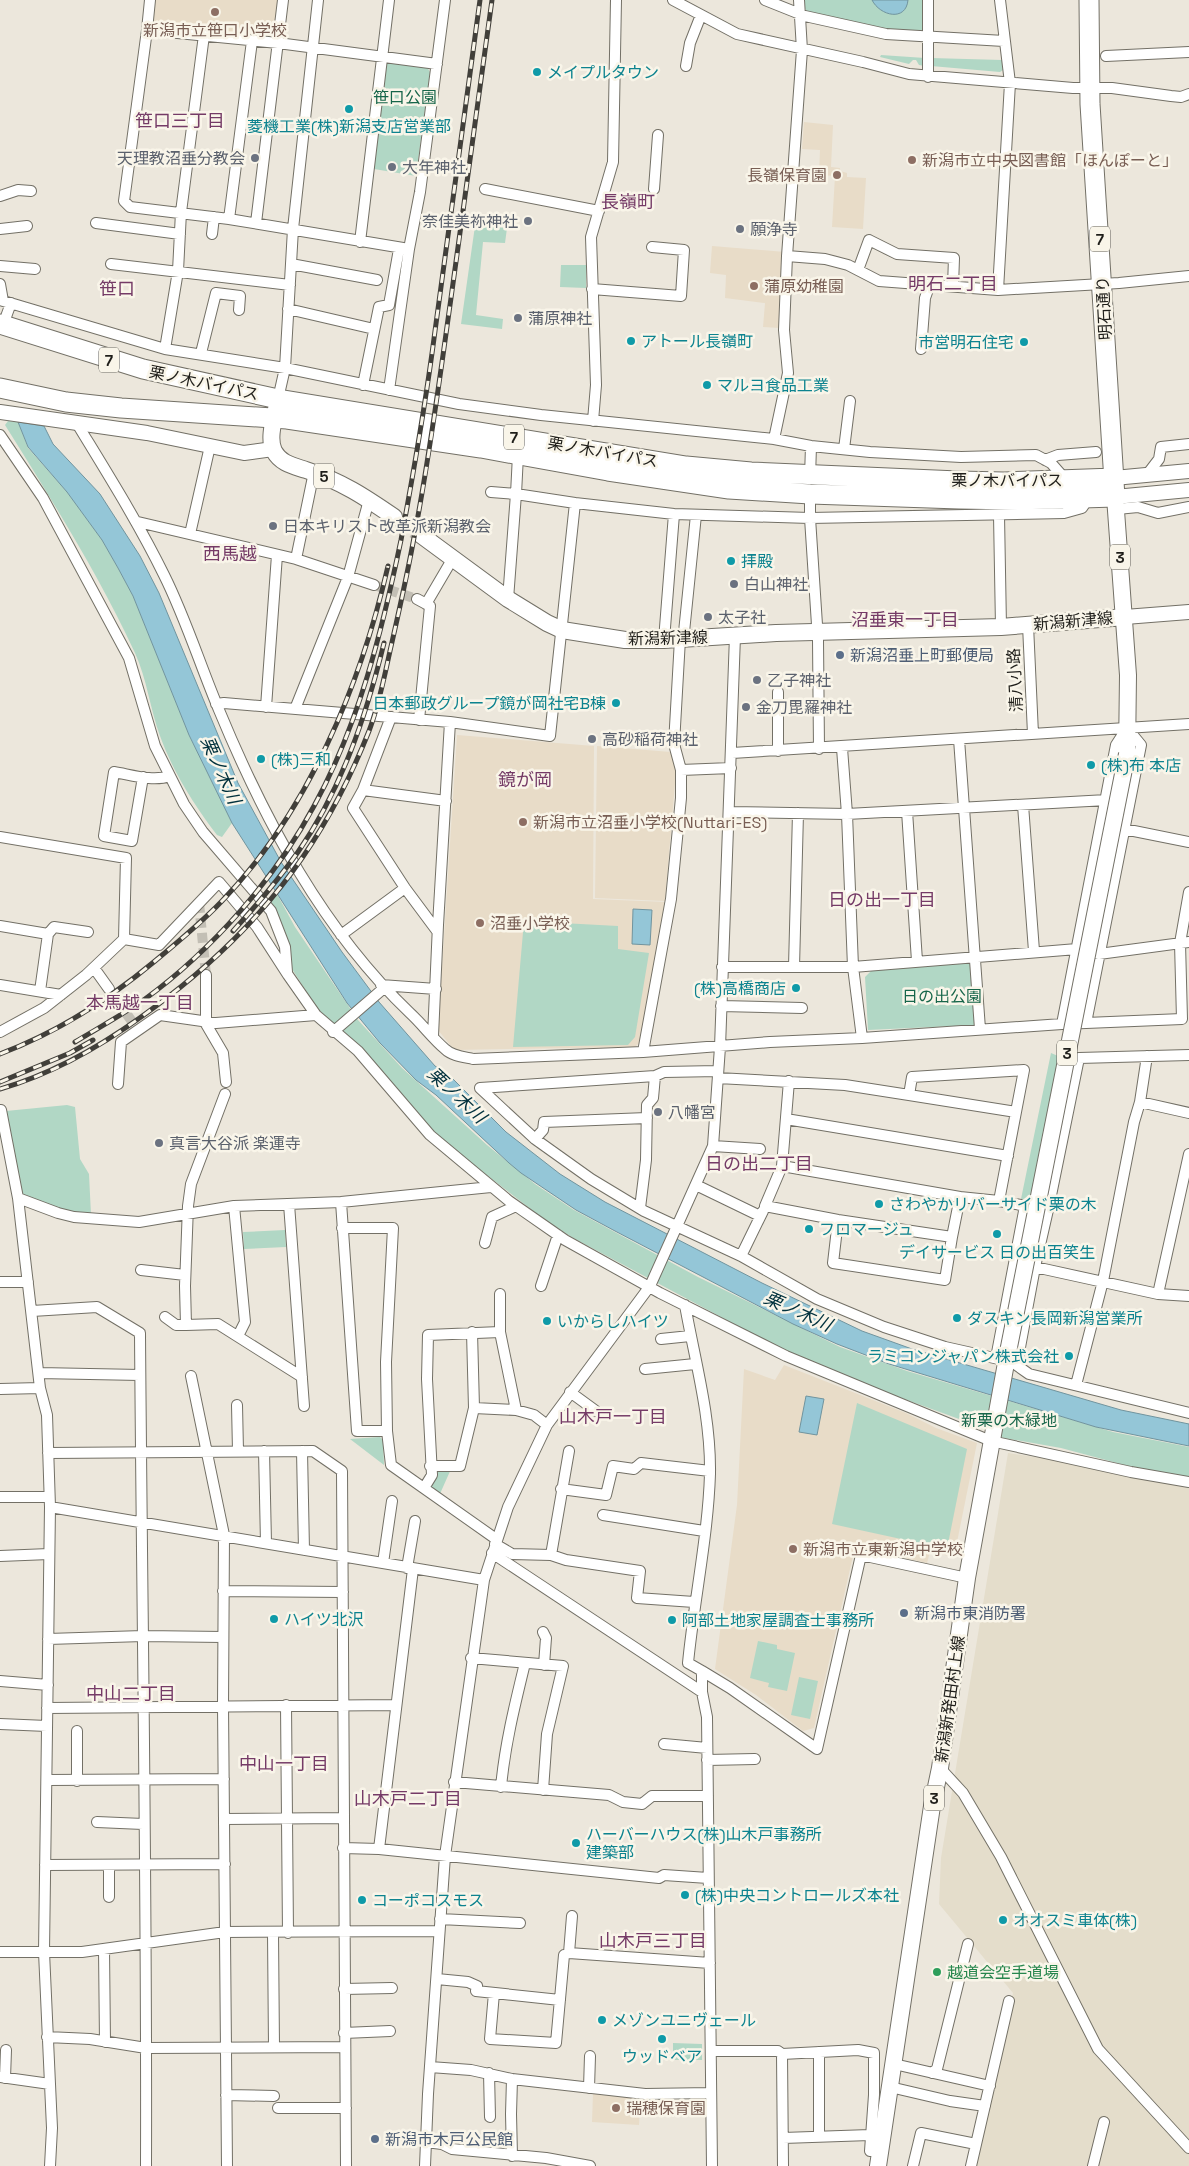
<svg xmlns="http://www.w3.org/2000/svg" width="1189" height="2166" viewBox="0 0 1189 2166" font-family="'Space Grotesk','Noto Sans JP',sans-serif">
<rect width="100%" height="100%" fill="#ece7dc"/>
<!-- built -->
<path fill="#e4ddcb" d="M1008 1453 1189 1479V2166H975L1013 1993 939 1904 941 1858Z"/>
<!-- education -->
<path fill="#e8dcc8" d="M154 0H279L275 38 152 24Z
M804 122 833 125 831 167 840 168V171L847 173V177L866 178 863 229 832 227 835 176 819 175 820 150 802 149Z
M712 246 785 252 780 328 763 327 765 303 725 298 726 275 710 273Z
M457 735 594 746 593 899 666 902 641 1041 635 1047 454 1050 438 1030Z
M597 746 671 752 676 772 665 901 595 898Z
M784 1365 906 1413 936 1428 977 1443 954 1557 930 1552 927 1563 855 1547 814 1728 803 1731 756 1695 715 1669 737 1505 744 1369 775 1380Z
M593 2093 641 2095 639 2125 592 2122Z"/>
<!-- green -->
<path fill="#b1d7c5" d="M804 0H923V29L919 33 886 29 808 13 804 7Z
M881 55 925 58V66L919 65 916 60H913L909 64 880 57Z
M931 58 1002 60 1003 70 1000 72 931 66Z
M387 62 427 67 430 72 416 176 374 169Z
M475 226 507 228 505 243 483 242 476 315 503 319 502 329 461 324Z
M561 265H586V288L560 287Z
M8 421 18 422 28 448 67 492 102 540 118 568 133 596 189 735 232 823 222 837 217 835C194 805 173 772 160 736 150 709 147 679 135 653 98 573 51 499 5 425Z
M277 894 295 927 358 1020 402 1068 487 1145 535 1184 574 1210 698 1277 840 1347 907 1371 1113 1432 1189 1447V1478L1147 1471 1061 1448 1004 1438 981 1427 852 1380 792 1355 575 1239 546 1221 430 1131 320 1013 292 969 286 940 269 904Z
M524 921 618 926V949L649 953 635 1037 628 1045 513 1047Z
M973 963 976 1025 868 1030 865 977 874 968Z
M1051 1053 1072 1062 1030 1201 1021 1199Z
M67 1105 75 1107 80 1159 89 1174 91 1215 54 1208 21 1195 6 1111Z
M285 1230 286 1247 244 1249 243 1232Z
M857 1403 967 1449 947 1549 832 1524Z
M380 1437 383 1440 384 1465 350 1439Z
M439 1469H451L439 1496 430 1489V1485Z
M758 1641 777 1645V1649L795 1653 787 1691 768 1687 769 1683 750 1678Z
M799 1677 818 1681 810 1719 791 1715Z
M673 2043 702 2044V2060H673Z"/>
<!-- water -->
<path fill="#94c6d7" stroke="#71949e" d="M872 0H908C906 22 880 16 872 0Z
M18 422 44 426 53 444 100 494 140 556 159 593 238 783 281 862 342 952 379 1002 435 1066 452 1078 506 1132 560 1174 605 1202 762 1283 862 1331 912 1349 1121 1410 1189 1424V1446L1096 1427 889 1364 837 1344 793 1324 615 1231 576 1210 521 1173 509 1163 436 1095 416 1080 380 1043 347 1003 232 823 189 735 133 596 118 568 102 540 67 492 28 447Z
M633 909 652 910 650 945 632 944Z
M806 1396 824 1399 817 1435 799 1432Z"/>
<g fill="none" stroke-linecap="round" stroke-linejoin="round">
<!-- street-tunnel -->
<path stroke="#c3bfb5" stroke-width="10" stroke-dasharray="10 5" stroke-linecap="butt" d="M374 585 417 599
M199 903 206 975
M109 989 138 1030"/>
<!-- primary-tunnel -->
<path stroke="#c3bfb5" stroke-width="16" stroke-dasharray="16 8" stroke-linecap="butt" d="M394 517 421 535"/>
<defs>
<path id="street" d="M673 0 737 34 863 62 909 74 1073 88H1112L1171 96 1181 97 1189 94
M765 0 805 16 886 34 1004 41
M147 30 150 0
M1106 56 1189 52
M686 66 690 43 701 15
M928 77V0
M485 189 599 211
M654 189 658 135
M0 196 18 190 31 191
M229 219 252 41
M96 223 180 234
M256 223 283 0
M0 229 27 226
M212 234 214 217
M360 242 389 0
M409 249 229 219 130 207 124 201 147 30 278 43 437 64
M787 256 825 259 848 265 879 281 998 290 1119 283 1189 276
M111 264 290 285
M291 264 377 280
M0 266 35 269
M858 270 869 240 897 254 954 258 953 286
M0 284 3 301
M592 289 681 296 684 250 652 247
M998 290 1010 83 1000 0
M0 300 165 349 285 368 459 404 541 415 774 439 811 446 870 452 961 457 1036 455 1051 463 1066 480
M288 309 374 329
M3 325 11 303
M165 349 178 271 181 212 204 35
M921 349 925 298 930 284
M201 353 216 293 240 296 239 310
M363 385 379 307 389 305 399 249
M389 390 409 249 420 192 445 0
M278 399 285 368 293 229 318 0
M593 421 596 385 591 237 613 162 616 0
M76 422C107 473 138 522 164 575 186 619 200 665 219 710 265 821 323 930 410 1013 422 1024 433 1039 445 1049 452 1056 464 1057 473 1059L643 1052 671 899 681 798V770L674 744 680 639
M0 435 43 498 129 658 155 746 184 804 203 832 271 911 285 947 287 972
M774 439 788 373 784 330 787 256 802 50 799 0
M844 449 850 401
M518 455 516 494 575 503
M1045 460 1058 455 1096 452
M1146 476 1159 459 1161 447 1189 444
M810 477 811 446
M491 492 516 494 508 599
M1117 509 1138 507 1158 513 1189 507
M999 515 1001 627
M138 522 296 559 374 585
M190 534 210 446
M296 559 314 472
M417 599 430 606 419 720
M426 604 453 558
M1028 625 1033 734
M684 632 696 515
M664 640 674 514
M778 692V751
M216 704 224 703 450 722 550 736 575 503 674 514 810 518V492
M266 707 277 555
M295 709 348 577 369 500
M391 717 363 790 353 808 405 888 437 931
M959 739 980 1029
M842 748 847 814 853 967 862 1038
M819 749 818 640 810 518 1064 513 1082 508 1088 499
M732 753 1189 724
M681 770 731 768
M143 777 132 841 104 836 114 772C132 775 153 782 170 776
M363 790 446 801
M1023 805 1034 951
M907 811 917 961
M729 812 847 814 1107 800
M1124 829 1189 842
M0 837 126 858 124 939 86 975 44 1008 0 1032
M0 926 48 934 40 991
M48 934 54 927 88 932
M341 935 405 888
M124 939 159 945 219 882 257 927 288 975 316 1015 358 1051 430 1135 509 1201 565 1240 660 1293 786 1356 991 1441 1131 1472 1189 1482
M722 967H853L1077 949 1099 954 1189 942
M794 967 798 813
M94 968 109 989
M206 975V1024L223 1053 226 1082
M0 985 61 995
M381 985 436 989
M721 1006 802 1008
M1062 1024 1116 745 1127 728 1141 745 1086 1023
M333 1032 384 988
M433 1036 438 925 450 722
M643 1052 770 1042 862 1038 1062 1024 1182 1019 1180 943 1189 892
M718 1078 845 1085 909 1095 912 1077 1024 1070 999 1201 960 1197 782 1166 765 1206 838 1220 952 1237 945 1280 833 1263 838 1220
M118 1084 121 1042 160 1015 216 1023 316 1015
M480 1088 535 1139 591 1179 644 1211 741 1256 817 1299 884 1327 945 1347 1012 1362 1029 1374 1189 1413
M480 1088 655 1076 664 1072 718 1071
M225 1094 191 1184 188 1206 185 1286 186 1325 218 1324 302 1377
M909 1095 1016 1112
M1140 1102 1189 1113
M1 1110 18 1198 40 1388 47 1415 50 1507 44 1952 52 2128 50 2166
M786 1119 1008 1156
M535 1139 543 1130 544 1122 647 1118
M713 1146 760 1149
M782 1166 789 1081
M696 1185 760 1216
M18 1198 58 1213 74 1217 139 1222 234 1206 341 1202 491 1187
M999 1201 1048 1210 1035 1267 1018 1358 1012 1362
M341 1202 357 1431H387
M289 1204 304 1406
M234 1206 245 1322 238 1336
M640 1208 646 1160 647 1105 653 1098 655 1076
M1048 1210 1079 1058 1189 1055
M342 1228H393L386 1362 387 1431 391 1465 496 1539
M952 1237 960 1197
M485 1243 492 1217 516 1206
M741 1256 763 1211
M1035 1267 1158 1294 1189 1296
M141 1270 185 1275
M0 1282H28
M541 1286 558 1235
M500 1294V1332
M1158 1294 1189 1154
M685 1305C695 1361 711 1417 710 1474 708 1536 694 1601 688 1663L702 1671V1692L707 1717 712 2166
M32 1311 97 1307 140 1333C142 1611 147 1888 146 2166
M165 1317 176 1325H186
M661 1339 690 1336
M996 1358 1025 1206
M645 1369 695 1364
M39 1373 140 1375
M191 1376 224 1535 223 1706 227 2166
M1076 1385 1103 1281 1134 1122 1140 1102 1147 1056
M0 1389 40 1388
M570 1392 596 1411
M237 1405 238 1451
M474 1408 516 1410 534 1415 547 1425
M264 1451 266 1543
M302 1451 304 1550
M48 1453 313 1451 342 1471 346 2166
M430 1466H460L474 1408 472 1332
M424 1488 432 1475 427 1379 428 1335 500 1332 516 1410
M561 1489 606 1495 613 1466 634 1469 641 1463 710 1471
M0 1497H49
M50 1507 484 1580
M603 1515 704 1531
M495 1544 512 1554 551 1555 566 1560 640 1571 637 1598 694 1602
M492 1553 702 1692
M551 1555 569 1451
M0 1556 49 1554
M383 1563 392 1501
M407 1568 415 1521
M223 1591 343 1592
M543 1632 546 1638 544 1665
M48 1639 143 1636 223 1637
M471 1658 563 1666 547 1734 543 1790
M702 1671 730 1688 817 1749 861 1555 967 1578
M0 1681 48 1685
M286 1705 288 1933
M47 1708 396 1705
M0 1724 47 1726
M77 1731V1781
M664 1744 707 1748
M707 1760 755 1759
M940 1768 963 1793 1001 1857 1098 2049 1189 2148
M47 1780 224 1779
M454 1782 609 1795 623 1802 642 1804 652 1796H708
M501 1787C505 1744 515 1704 525 1663
M224 1819 343 1818
M97 1822 143 1824
M343 1848 379 1849 659 1878 664 1875 708 1878
M379 1849 413 1569
M45 1865 225 1864
M109 1897V1865
M572 1916 569 1953 710 1963
M440 1919 520 1923
M273 1933 274 2047
M104 1949 105 2042
M0 1952H82L225 1932 439 1931
M437 1979 468 1982 477 1986 476 1991 560 2000
M344 1989 392 1988
M494 1993 490 2039 556 2043 564 1955
M344 2033 390 2031
M47 2037 90 2039 146 2048 345 2047
M711 2051H778L782 2054 858 2050 874 2053V2095L870 2151H880
M819 2052V2136
M782 2054 783 2166
M894 2064 990 2086
M430 2067 471 2070 512 2079 645 2094 711 2093
M489 2073 490 2117
M932 2073 937 2069 968 1944
M0 2077 50 2084
M5 2078 6 2050
M890 2087 950 2101 985 2106
M589 2088 590 2056
M226 2095 274 2096
M278 2108H346
M783 2138 870 2135
M426 2142 442 2144 452 2149 546 2158 590 2166
M512 2156 511 2114 512 2079
M425 2166 428 2094 445 1856 484 1580 508 1507 547 1425 650 1286 713 1146 720 1047 735 636
M913 2166 921 2133 976 2144
M971 2166 1009 2001
M1093 2166 1104 2122"/>
<path id="secondary" d="M0 412 147 433 244 453 273 449
M1114 478 1189 471
M1115 497 1189 490
M1125 617 1189 612"/>
<path id="primary" d="M278 399C276 414 267 437 274 451 281 464 294 466 306 470 341 481 365 497 394 517
M1115 497 1128 675 1127 754
M421 535 508 599 547 623 562 630 625 640H664L776 633 1001 627 1125 617
M878 2166 932 1806 940 1768 967 1578 1008 1352"/>
<path id="highway" d="M0 324 143 369 278 399 686 466 751 472 958 481 1004 482 1114 478
M0 388 66 402 121 408 287 419 481 448 608 471 729 489 810 494 959 499 1016 500 1115 497 1090 104 1089 0"/>
</defs>
<!-- street casing -->
<use href="#street" stroke="#737066" stroke-width="12"/>
<!-- secondary casing -->
<use href="#secondary" stroke="#737066" stroke-width="16"/>
<!-- primary casing -->
<use href="#primary" stroke="#737066" stroke-width="18"/>
<!-- highway casing -->
<use href="#highway" stroke="#737066" stroke-width="21"/>
<!-- street -->
<use href="#street" stroke="#fff" stroke-width="10"/>
<!-- secondary -->
<use href="#secondary" stroke="#fff" stroke-width="14"/>
<!-- primary -->
<use href="#primary" stroke="#fff" stroke-width="16"/>
<!-- highway -->
<use href="#highway" stroke="#fff" stroke-width="19"/>
<defs>
<path id="rail" d="M233 931C256 906 278 880 298 852 341 790 366 717 384 643
M75 1042C98 1028 122 1015 145 999 211 951 275 879 314 806 359 724 382 631 401 540 414 470 426 401 435 331 450 221 465 110 480 0
M0 1054C58 1032 107 1001 155 961 178 942 201 923 222 901 308 812 361 684 388 566
M0 1082 70 1053 93 1040
M0 1089C56 1073 105 1044 152 1009 254 934 322 850 369 731 379 705 384 678 390 651 399 611 408 572 415 532 430 454 440 376 451 298 465 199 478 99 492 0"/>
</defs>
<!-- rail casing -->
<use href="#rail" stroke="#413f3a" stroke-width="5"/>
<!-- rail -->
<use href="#rail" stroke="#f9f5e9" stroke-width="3" stroke-dasharray="9" stroke-linecap="butt"/>
<defs>
<path id="primary-bridge" d="M1008 1352 1127 754"/>
</defs>
<!-- primary-bridge casing -->
<use href="#primary-bridge" stroke="#737066" stroke-width="18" stroke-linecap="butt"/>
<!-- primary-bridge -->
<use href="#primary-bridge" stroke="#fff" stroke-width="16"/>
</g>
<!-- markers -->
<g fill="#8d6e63" stroke="#f9f5e9" stroke-width="2">
<circle cx="215" cy="12" r="5"/>
<circle cx="912" cy="160" r="5"/>
<circle cx="837" cy="175" r="5"/>
<circle cx="754" cy="286" r="5"/>
<circle cx="523" cy="822" r="5"/>
<circle cx="480" cy="923" r="5"/>
<circle cx="793" cy="1549" r="5"/>
<circle cx="616" cy="2108" r="5"/>
</g>
<g fill="#0f9aa8" stroke="#f9f5e9" stroke-width="2">
<circle cx="537" cy="72" r="5"/>
<circle cx="349" cy="109" r="5"/>
<circle cx="631" cy="341" r="5"/>
<circle cx="1024" cy="342" r="5"/>
<circle cx="707" cy="385" r="5"/>
<circle cx="731" cy="561" r="5"/>
<circle cx="616" cy="703" r="5"/>
<circle cx="261" cy="759" r="5"/>
<circle cx="1091" cy="765" r="5"/>
<circle cx="796" cy="988" r="5"/>
<circle cx="879" cy="1204" r="5"/>
<circle cx="809" cy="1229" r="5"/>
<circle cx="997" cy="1234" r="5"/>
<circle cx="957" cy="1318" r="5"/>
<circle cx="547" cy="1321" r="5"/>
<circle cx="1069" cy="1356" r="5"/>
<circle cx="274" cy="1619" r="5"/>
<circle cx="672" cy="1620" r="5"/>
<circle cx="576" cy="1843" r="5"/>
<circle cx="685" cy="1895" r="5"/>
<circle cx="362" cy="1900" r="5"/>
<circle cx="1003" cy="1920" r="5"/>
<circle cx="602" cy="2020" r="5"/>
<circle cx="662" cy="2039" r="5"/>
</g>
<g fill="#6b7280" stroke="#f9f5e9" stroke-width="2">
<circle cx="255" cy="158" r="5"/>
<circle cx="392" cy="167" r="5"/>
<circle cx="528" cy="221" r="5"/>
<circle cx="740" cy="229" r="5"/>
<circle cx="518" cy="318" r="5"/>
<circle cx="273" cy="526" r="5"/>
<circle cx="734" cy="584" r="5"/>
<circle cx="708" cy="617" r="5"/>
<circle cx="757" cy="680" r="5"/>
<circle cx="746" cy="707" r="5"/>
<circle cx="592" cy="739" r="5"/>
<circle cx="658" cy="1112" r="5"/>
<circle cx="159" cy="1143" r="5"/>
</g>
<g fill="#5c6f8a" stroke="#f9f5e9" stroke-width="2">
<circle cx="840" cy="655" r="5"/>
<circle cx="904" cy="1613" r="5"/>
<circle cx="375" cy="2139" r="5"/>
</g>
<circle fill="#2e9e5b" stroke="#f9f5e9" stroke-width="2" cx="937" cy="1972" r="5"/>
<g text-anchor="middle" dominant-baseline="central" stroke-width="5" stroke-linejoin="round" paint-order="stroke">
<!-- shield labels -->
<g fill="#f9f5e9" stroke="#605e58" stroke-width="1">
<rect x="1090" y="226.5" width="20" height="25" rx="4"/>
<rect x="99" y="347.5" width="20" height="25" rx="4"/>
<rect x="504" y="424.5" width="20" height="25" rx="4"/>
<rect x="314" y="463.5" width="20" height="25" rx="4"/>
<rect x="1110" y="544.5" width="20" height="25" rx="4"/>
<rect x="1057" y="1040.5" width="20" height="25" rx="4"/>
<rect x="924" y="1785.5" width="20" height="25" rx="4"/>
</g>
<g font-size="15" font-weight="bold" fill="#1f1e1a">
<text x="1100" y="239">7</text>
<text x="109" y="360">7</text>
<text x="514" y="437">7</text>
<text x="324" y="476">5</text>
<text x="1120" y="557">3</text>
<text x="1067" y="1053">3</text>
<text x="934" y="1798">3</text>
</g>
<!-- education labels -->
<g font-size="16" fill="#785e54" stroke="#f9f5e9" text-anchor="start">
<text x="215" y="30" text-anchor="middle">新潟市立笹口小学校</text>
<text x="922" y="160">新潟市立中央図書館「ほんぽーと」</text>
<text x="827" y="175" text-anchor="end">長嶺保育園</text>
<text x="764" y="286">蒲原幼稚園</text>
<text x="533" y="822">新潟市立沼垂小学校(Nuttari-ES)</text>
<text x="490" y="923">沼垂小学校</text>
<text x="803" y="1549">新潟市立東新潟中学校</text>
<text x="626" y="2108">瑞穂保育園</text>
</g>
<!-- culture labels -->
<g font-size="16" fill="#0d838f" stroke="#f9f5e9" text-anchor="start">
<text x="547" y="72">メイプルタウン</text>
<text x="349" y="126" text-anchor="middle">菱機工業(株)新潟支店営業部</text>
<text x="641" y="341">アトール長嶺町</text>
<text x="1014" y="342" text-anchor="end">市営明石住宅</text>
<text x="717" y="385">マルヨ食品工業</text>
<text x="741" y="561">拝殿</text>
<text x="606" y="703" text-anchor="end">日本郵政グループ鏡が岡社宅B棟</text>
<text x="271" y="759">(株)三和</text>
<text x="1101" y="765">(株)布 本店</text>
<text x="786" y="988" text-anchor="end">(株)高橋商店</text>
<text x="889" y="1204">さわやかリバーサイド栗の木</text>
<text x="819" y="1229">フロマージュ</text>
<text x="997" y="1252" text-anchor="middle">デイサービス 日の出百笑生</text>
<text x="967" y="1318">ダスキン長岡新潟営業所</text>
<text x="557" y="1321">いからしハイツ</text>
<text x="1059" y="1356" text-anchor="end">ラミコンジャパン株式会社</text>
<text x="284" y="1619">ハイツ北沢</text>
<text x="682" y="1620">阿部土地家屋調査士事務所</text>
<text x="586" y="1834">ハーバーハウス(株)山木戸事務所<tspan x="586" dy="18">建築部</tspan></text>
<text x="695" y="1895">(株)中央コントロールズ本社</text>
<text x="372" y="1900">コーポコスモス</text>
<text x="1013" y="1920">オオスミ車体(株)</text>
<text x="612" y="2020">メゾンユニヴェール</text>
<text x="662" y="2056" text-anchor="middle">ウッドベア</text>
</g>
<!-- park labels -->
<g font-size="16" fill="#17664a" stroke="#f9f5e9">
<text x="405" y="97">笹口公園</text>
<text x="942" y="996">日の出公園</text>
<text x="1009" y="1420">新栗の木緑地</text>
</g>
<!-- worship labels -->
<g font-size="16" fill="#5b616d" stroke="#f9f5e9" text-anchor="start">
<text x="245" y="158" text-anchor="end">天理教沼垂分教会</text>
<text x="402" y="167">大年神社</text>
<text x="518" y="221" text-anchor="end">奈佳美祢神社</text>
<text x="750" y="229">願浄寺</text>
<text x="528" y="318">蒲原神社</text>
<text x="283" y="526">日本キリスト改革派新潟教会</text>
<text x="744" y="584">白山神社</text>
<text x="718" y="617">太子社</text>
<text x="767" y="680">乙子神社</text>
<text x="756" y="707">金刀毘羅神社</text>
<text x="602" y="739">高砂稲荷神社</text>
<text x="668" y="1112">八幡宮</text>
<text x="169" y="1143">真言大谷派 楽運寺</text>
</g>
<!-- street labels -->
<g font-size="16" fill="#1f1e1a" stroke="#f9f5e9">
<text transform="translate(1104 308) rotate(-93)">明石通り</text>
<text transform="translate(204 383) rotate(12)">栗ノ木バイパス</text>
<text transform="translate(603 452) rotate(10)">栗ノ木バイパス</text>
<text x="1007" y="480">栗ノ木バイパス</text>
<text transform="translate(1073 621) rotate(-5)">新潟新津線</text>
<text transform="translate(668 638) rotate(-1)">新潟新津線</text>
<text transform="translate(1015 680) rotate(-93)">清八小路</text>
<text transform="translate(950 1699) rotate(-82)">新潟新発田村上線</text>
</g>
<!-- service labels -->
<g font-size="16" fill="#4e5e75" stroke="#f9f5e9" text-anchor="start">
<text x="850" y="655">新潟沼垂上町郵便局</text>
<text x="914" y="1613">新潟市東消防署</text>
<text x="385" y="2139">新潟市木戸公民館</text>
</g>
<!-- leisure labels -->
<g font-size="16" fill="#27864d" stroke="#f9f5e9" text-anchor="start">
<text x="947" y="1972">越道会空手道場</text>
</g>
<!-- neighbourhood labels -->
<g font-size="18" fill="#753b67" stroke="#f9f5e9">
<text x="180" y="120">笹口三丁目</text>
<text x="628" y="201">長嶺町</text>
<text x="953" y="283">明石二丁目</text>
<text x="117" y="288">笹口</text>
<text x="230" y="553">西馬越</text>
<text x="905" y="619">沼垂東一丁目</text>
<text x="525" y="779">鏡が岡</text>
<text x="882" y="899">日の出一丁目</text>
<text x="140" y="1002">本馬越一丁目</text>
<text x="759" y="1163">日の出二丁目</text>
<text x="613" y="1416">山木戸一丁目</text>
<text x="131" y="1693">中山二丁目</text>
<text x="284" y="1763">中山一丁目</text>
<text x="408" y="1798">山木戸二丁目</text>
<text x="653" y="1940">山木戸三丁目</text>
</g>
<!-- water labels -->
<g font-size="18" font-style="italic" fill="#01313d" stroke="#f9f5e9">
<text transform="translate(221 770) rotate(66)">栗ノ木川</text>
<text transform="translate(457 1095) rotate(43)">栗ノ木川</text>
<text transform="translate(798 1311) rotate(24)">栗ノ木川</text>
</g>
</g>
</svg>
